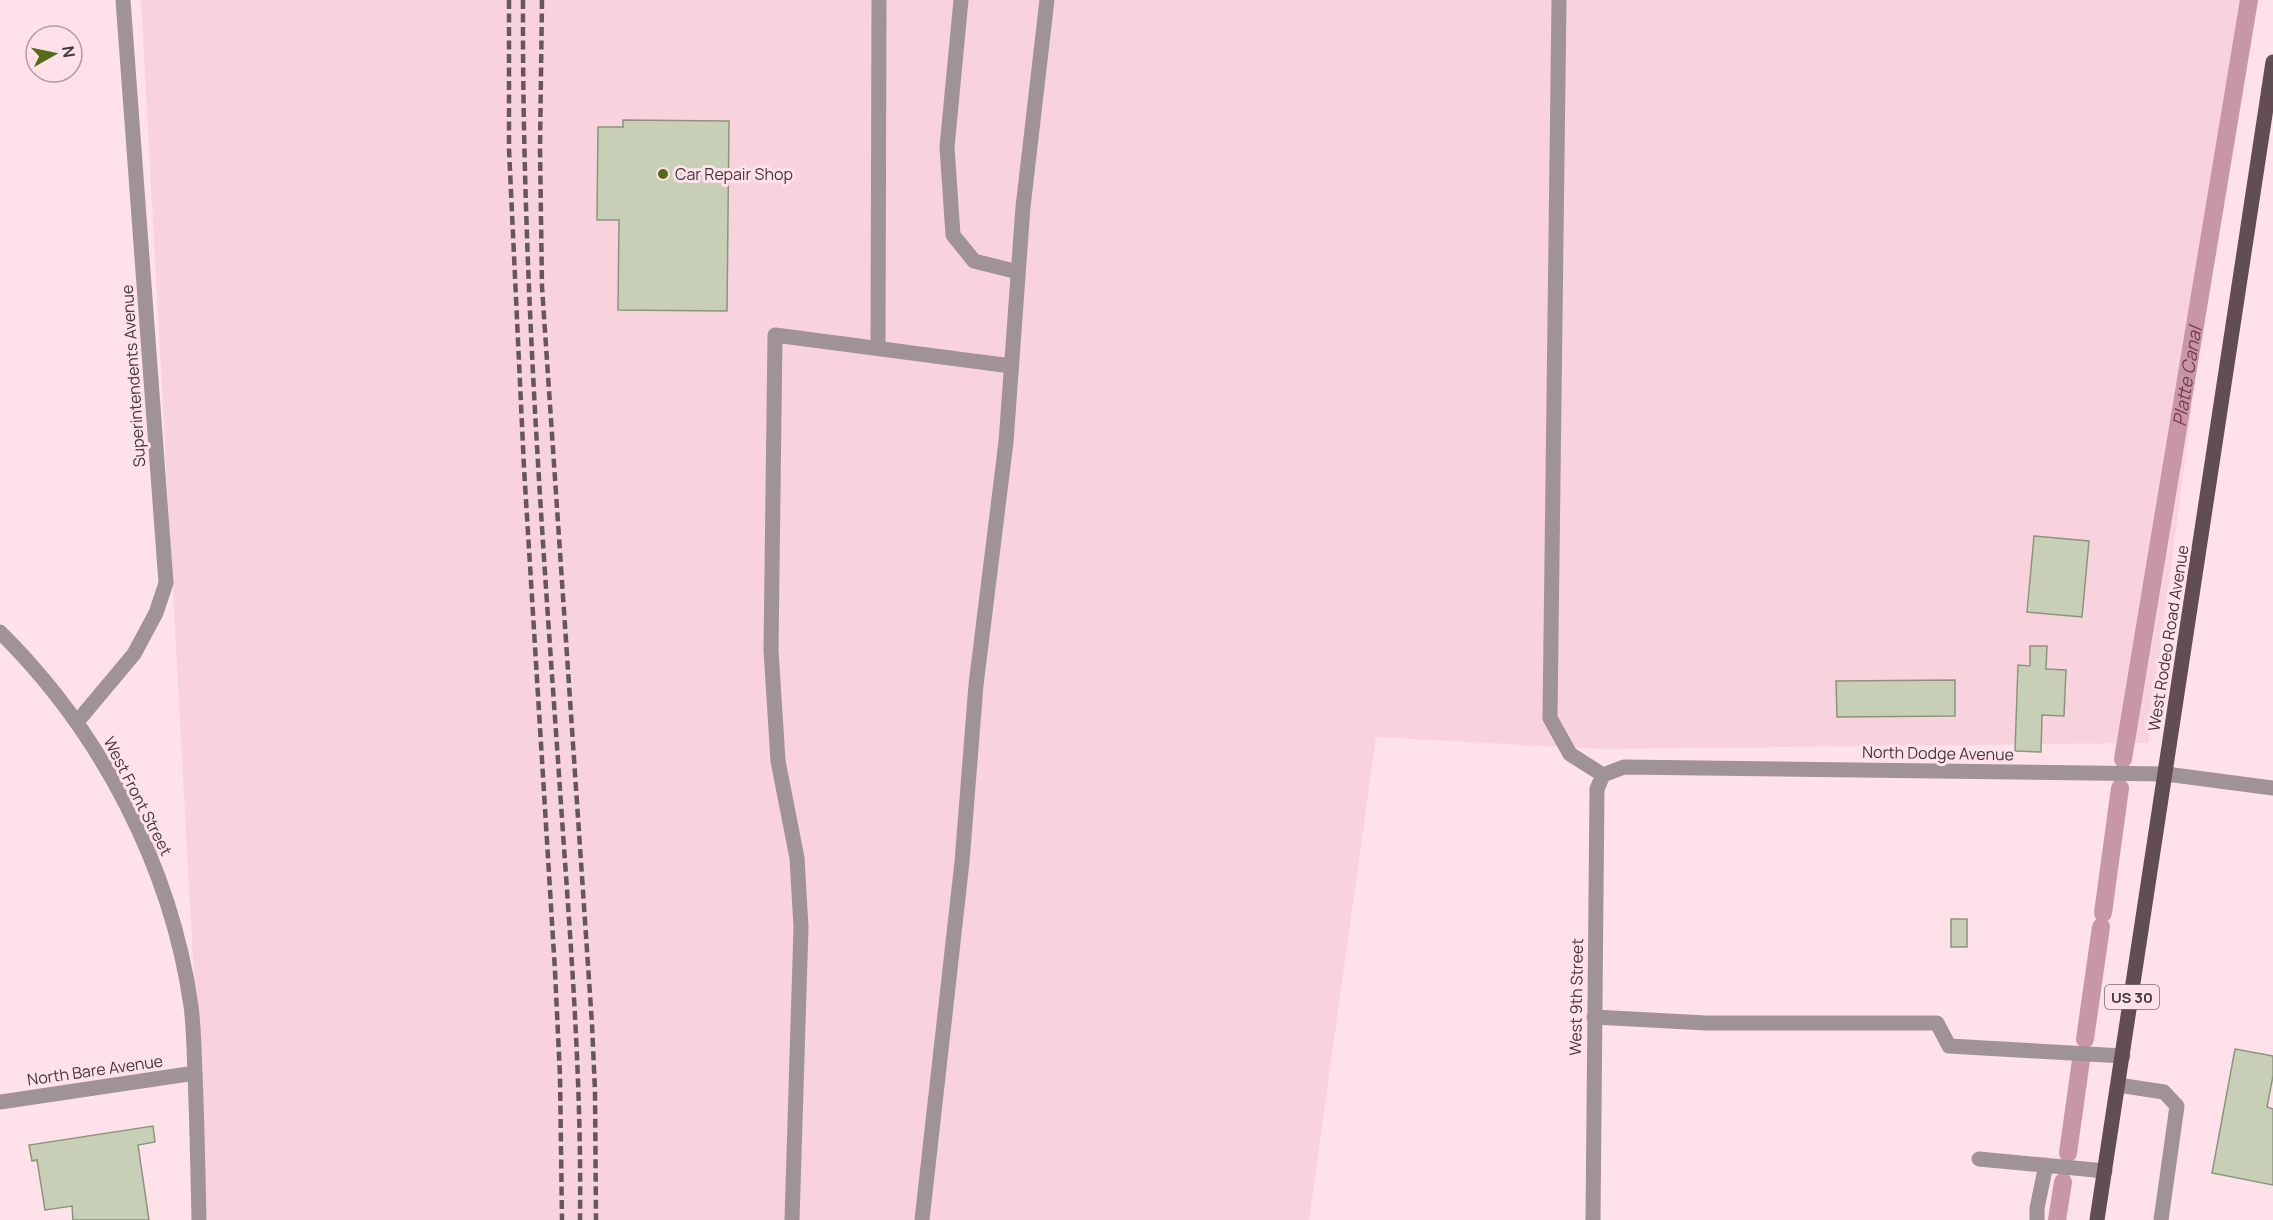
<svg xmlns="http://www.w3.org/2000/svg" width="2273" height="1220" viewBox="0 0 2273 1220" font-family="Manrope,sans-serif">
<rect width="100%" height="100%" fill="#ffe1e9"/>
<!-- built -->
<path fill="#f8d2dc" d="M141 0H2245L2148 743 1601 749 1376 737 1309 1220H207Z"/>
<g fill="none" stroke-linecap="round" stroke-linejoin="round">
<!-- canal -->
<g stroke="#c897a5" stroke-width="18">
<path id="s1" d="M2123 759 2249 0"/>
<path d="M2103 913 2120 788"/>
<path d="M2085 1039 2101 927"/>
<path d="M2068 1153 2081 1060"/>
<path d="M2057 1220 2063 1182"/>
</g>
</g>
<!-- building -->
<path fill="#c7d0b7" stroke="#8c947d" stroke-width="1.5" d="M623 120 729 121 727 311 618 310 619 220H597L598 127H623Z
M2034 536 2089 541 2082 617 2027 612Z
M2030 646H2047L2046 669 2066 670 2064 716 2042 715 2041 752 2015 751 2018 665 2030 666Z
M1955 680V716L1837 717 1836 681Z
M1951 919H1967V947H1951Z
M2235 1049 2273 1056V1076L2267 1107 2273 1109V1185L2212 1173Z
M153 1126 155 1142 138 1145 149 1220H73L72 1206 45 1210 37 1160 32 1161 29 1145Z"/>
<g fill="none" stroke-linecap="round" stroke-linejoin="round">
<!-- minor -->
<path stroke="#a09396" stroke-width="15" d="M961 0 947 147 953 235 974 261 1018 272
M1559 0 1550 718 1570 754 1603 775
M878 348 879 0
M0 632C100 731 171 865 191 1006 194 1029 194 1052 195 1074 197 1123 198 1171 199 1220
M77 722 134 654 156 613 166 583 123 0
M1603 775 1624 767 2166 774 2273 788
M1594 1017 1706 1023H1937L1949 1046 2123 1056
M2118 1085 2164 1092 2177 1106 2161 1220
M0 1102 195 1073
M1979 1159 2105 1171
M792 1220 801 927 797 858 778 761 771 650 775 335 1011 366
M922 1220 962 862 976 685 1006 442 1023 207 1047 0
M1593 1220 1597 789 1603 775
M2037 1220V1208L2046 1165"/>
<!-- major -->
<path stroke="#624d53" stroke-width="15" d="M2097 1220 2273 62"/>
<!-- rail -->
<path stroke="#65575b" stroke-width="4.5" stroke-dasharray="9 4.5" stroke-linecap="butt" d="M509 0V149L524 468 555 971 560 1076 562 1220
M523 0C522 254 540 507 558 760 568 913 582 1066 580 1220
M542 0 540 148 542 287 592 1024 595 1091 596 1220"/>
</g>
<!-- markers -->
<circle fill="#566b19" stroke="#ffe1e9" stroke-width="2" cx="663" cy="174" r="6"/>
<g text-anchor="middle" dominant-baseline="central" stroke-width="6" stroke-linejoin="round" paint-order="stroke">
<!-- shield labels -->
<rect fill="#ffe1e9" stroke="#7b6b6f" stroke-width="1.5" x="2105" y="985" width="54" height="24" rx="4.5"/>
<g font-size="15" font-weight="bold" fill="#43383b">
<text x="2132" y="997">US 30</text>
</g>
<!-- poi labels -->
<g font-size="16" fill="#43383b" stroke="#ffe1e9" text-anchor="start">
<text x="675" y="174">Car Repair Shop</text>
</g>
<!-- street labels -->
<g font-size="16" fill="#43383b" stroke="#ffe1e9">
<text transform="translate(133 376) rotate(-94)">Superintendents Avenue</text>
<text transform="translate(2168 638) rotate(-81)">West Rodeo Road Avenue</text>
<text transform="translate(1938 753) rotate(1)">North Dodge Avenue</text>
<text transform="translate(138 796) rotate(63)">West Front Street</text>
<text transform="translate(1576 997) rotate(-89)">West 9th Street</text>
<text transform="translate(95 1070) rotate(-8)">North Bare Avenue</text>
</g>
<!-- water labels -->
<g font-size="18" font-style="italic" fill="#793a4f" stroke="#ffe1e9">
<text stroke="none"><textPath href="#s1" startOffset="388">Platte Canal</textPath></text>
</g>
</g>
<!-- north arrow -->
<g transform="translate(54 54) rotate(81)"><circle r="28" fill="#ffe1e9" stroke="#b49da3" stroke-width="1.5"/>
<path d="M0-4.5L10 22L0 15L-10 22Z" fill="#566b19"/>
<text y="-9" font-size="16" font-weight="bold" text-anchor="middle" fill="#43383b">N</text>
</g>
</svg>
